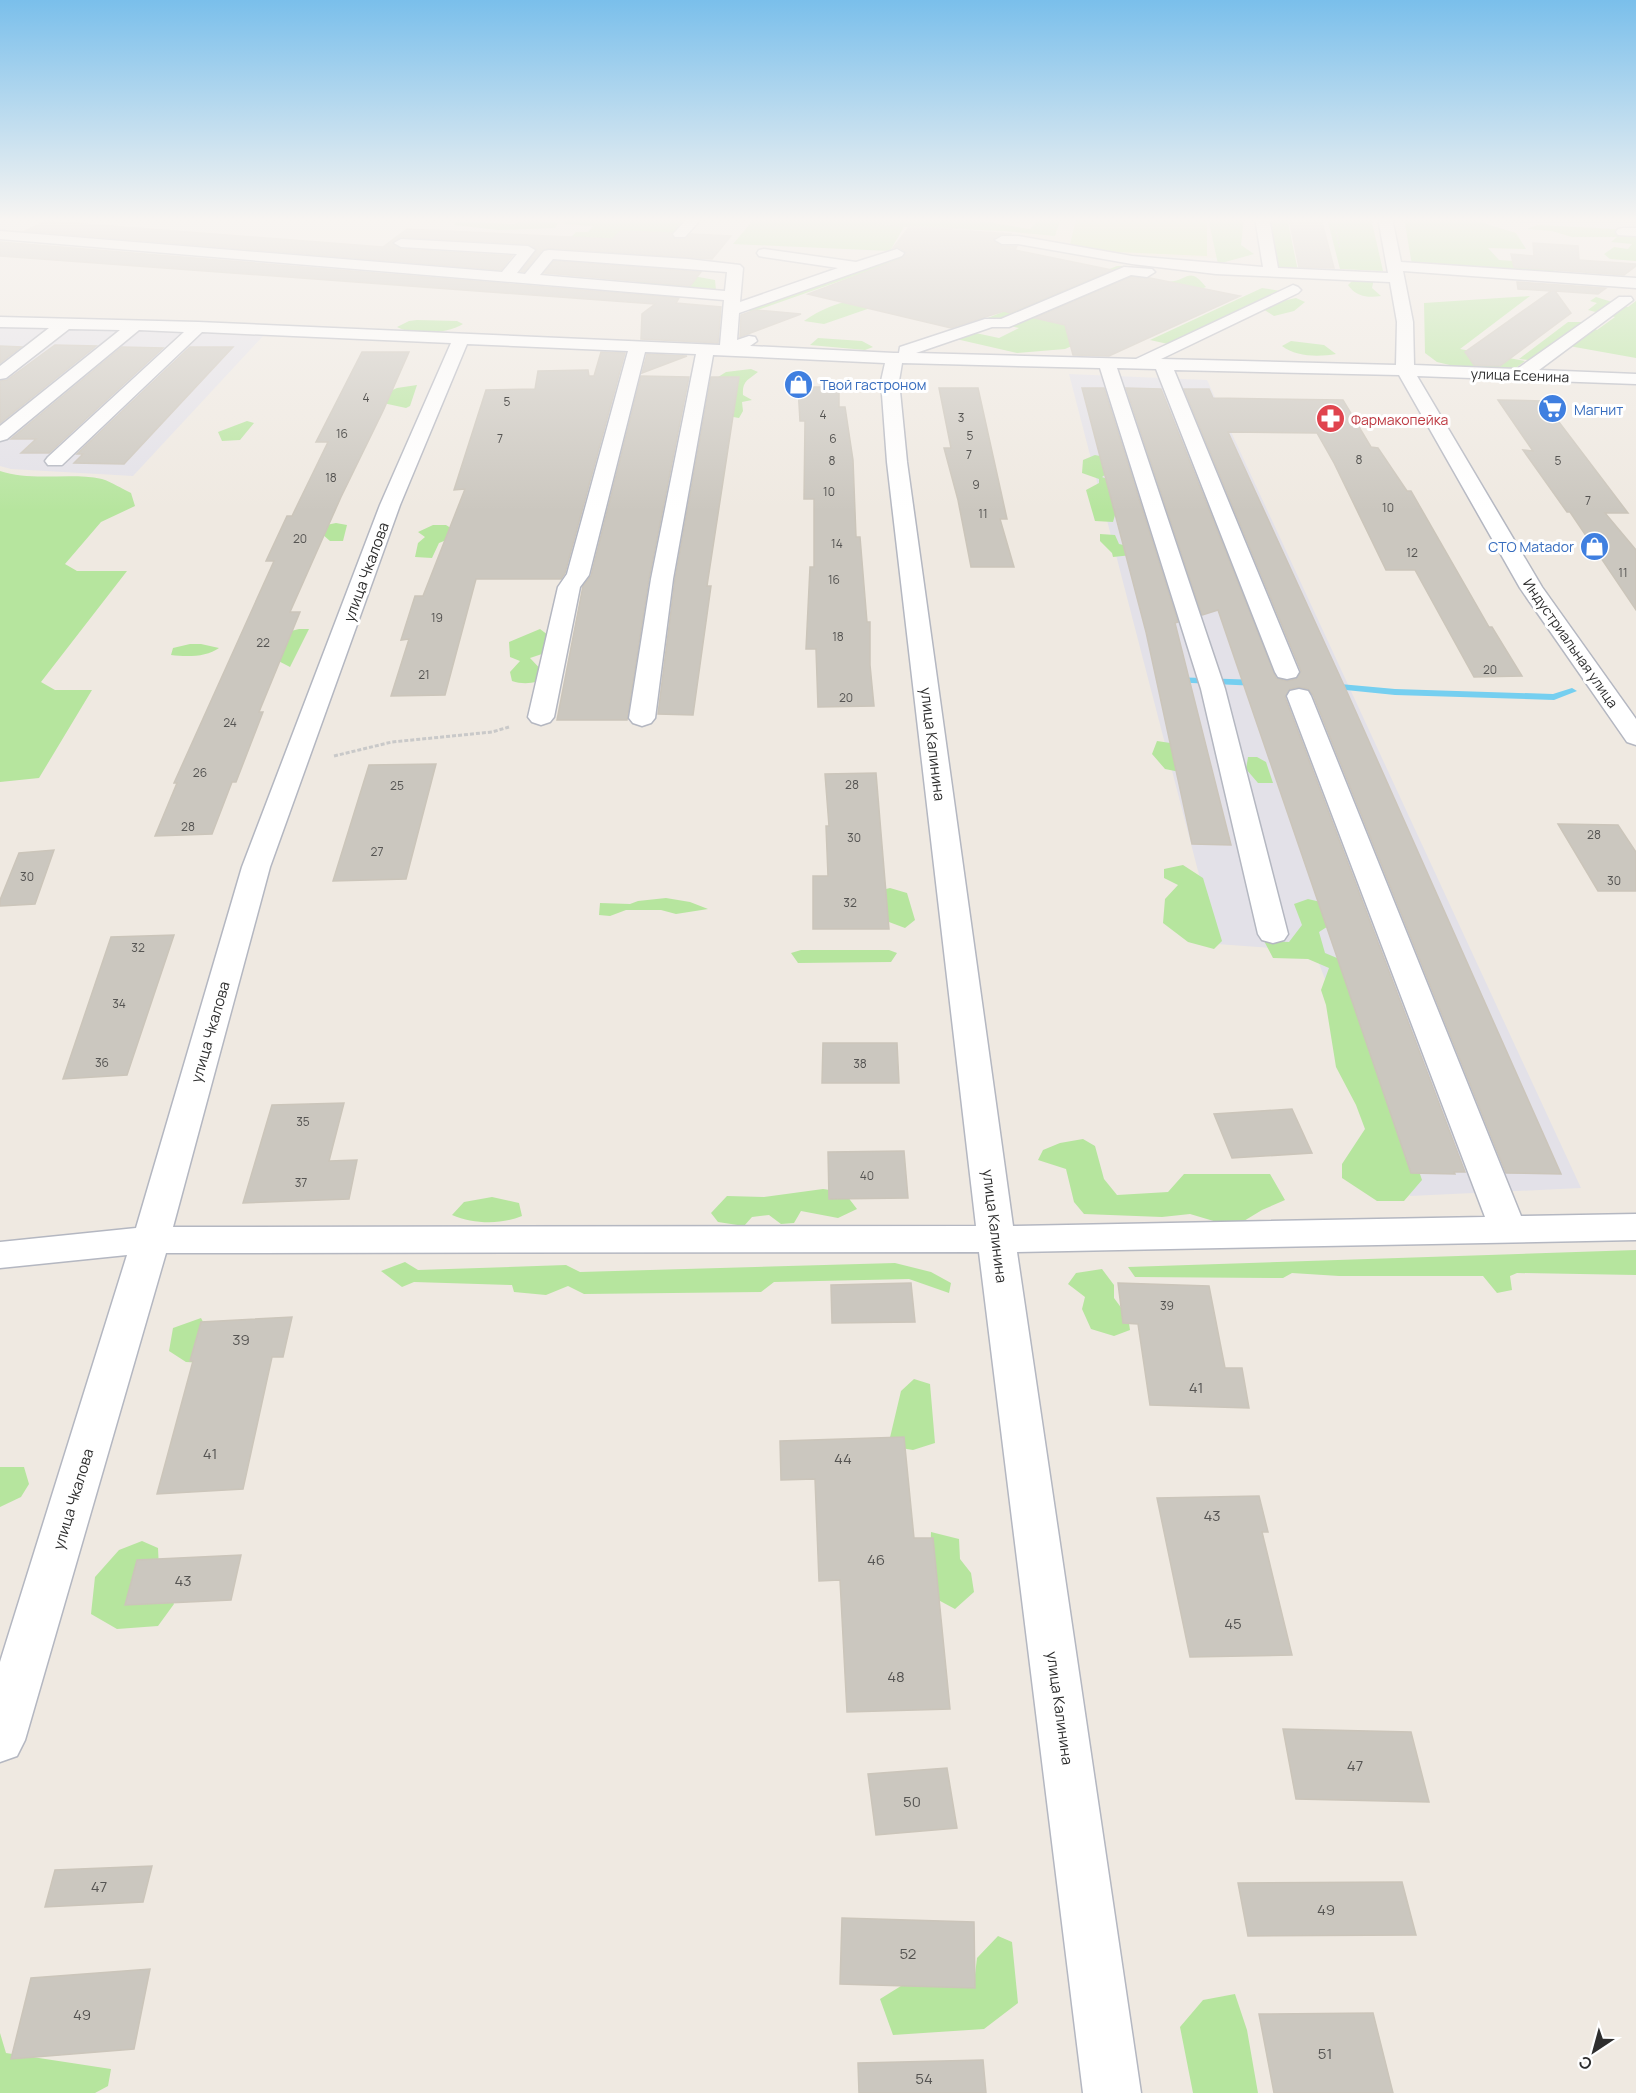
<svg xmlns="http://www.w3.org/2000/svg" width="1636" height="2093" viewBox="0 0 1636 2093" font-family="Manrope,sans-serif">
<rect width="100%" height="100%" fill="#efe9e1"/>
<!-- industrial -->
<path fill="#e3e1e8" d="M1509 218H1636V231L1510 222Z
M0 326H19L263 336 133 476 11 469 0 466Z
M1069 374 1207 380 1581 1188 1410 1196 1314 951 1217 944Z"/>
<!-- education -->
<path fill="#f0e6d1" d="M417 218H635L624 228Z
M807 218H1216L1218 258 1125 255 1048 242 1008 230Z"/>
<!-- green -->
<path fill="#b6e59e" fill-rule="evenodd" d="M567 218H691L669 239 651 243 570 238 576 232H588L593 226 564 224Z
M755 218 931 220 932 218H962L1030 229 1041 218H1061L1055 236 1004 231 904 227 890 251 733 244Z
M1208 218H1244L1241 245 1254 254 1218 264Z
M1268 218H1287L1298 271 1277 270Z
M1327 218H1371L1383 271 1340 269Z
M1404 218H1467L1516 233 1526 249 1488 248 1499 260 1544 263 1571 283 1431 274 1412 265Z
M526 220 558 223 555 228 498 230 454 225 455 222 514 224Z
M1538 225 1636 230V261L1610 259 1604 254 1614 247 1628 249 1632 244 1611 242 1617 237H1572L1552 231 1527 229Z
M901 254 911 256 752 312 742 309Z
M1117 266H1128L1141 273 1137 276C1146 278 1160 284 1169 282 1189 280 1189 266 1206 287L1065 349 1017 353 943 336ZM991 322 1019 328 999 338 971 332Z
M682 274 715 280 716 290 633 284 643 277Z
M1355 278 1374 279 1372 288 1381 296C1369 298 1356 297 1348 285Z
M1262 288 1281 291 1168 344 1150 340Z
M905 296 824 324 804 321C839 297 865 298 905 296Z
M1530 296 1460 349 1525 361 1513 370H1471L1437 362 1425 353 1424 303Z
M1596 297 1628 307 1636 301V358L1569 346 1544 362 1519 359 1568 322H1582L1597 330 1615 317 1588 310 1597 303 1590 301Z
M1296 298 1305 302 1294 311 1274 316 1263 309 1282 301Z
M417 320 457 321 463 324C447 334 413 336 397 327L409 321Z
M818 338 862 341 873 347 865 350 810 345Z
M1291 341 1324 345 1336 354C1319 357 1296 357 1282 346Z
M751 369 758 372C748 380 742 381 743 395L752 400 742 402 743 411 739 418 722 415 715 379 726 372Z
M417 385 410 406 406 408 383 403 384 394 397 388Z
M247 421 254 423 240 440 222 441 218 432Z
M1095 455 1105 457 1109 472 1102 477 1117 483V508L1113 522 1095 521 1086 490 1099 483V479L1082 473 1083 460Z
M0 471C32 482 69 472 102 479 112 482 122 489 131 493L135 506 101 522 65 564 77 571H127L41 682 55 690H92L39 778 0 782Z
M336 523 347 525 343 541H330L322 534 326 525Z
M433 525H446L454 530V537L439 543 432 558 415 557 418 543 425 537 418 532Z
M1100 534 1115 535 1119 544 1132 547V555L1113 557 1112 553 1100 541Z
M299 629H309L290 667 265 654 283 633Z
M540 629 552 638 545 653 530 658 546 675C538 684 524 685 512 681L510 672 520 661 510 657 509 642Z
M190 644H201L219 648C207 657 187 657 171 655L173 648Z
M1157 741 1177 744 1180 772 1165 769 1152 754Z
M1248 757H1257L1266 762 1273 783H1258L1246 769Z
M1183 865 1203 878 1222 941 1214 949 1188 942 1163 923 1165 899 1178 885 1164 878V869Z
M890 888 907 893 915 920 905 928 881 919 882 890Z
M666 898 690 902 708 909 676 914 661 910H626L610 916 599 915 600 903 630 904 638 901Z
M1308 899 1329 904 1333 923 1319 932 1325 953 1349 963 1422 1180 1404 1201H1377L1342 1178V1164L1365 1129 1356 1105 1336 1067 1326 1005 1321 990 1329 968 1308 959 1273 958 1264 941 1289 942 1302 925 1294 904Z
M801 950H889L897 953 891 962 798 963 791 953Z
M1083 1139 1095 1146 1104 1179 1117 1195 1168 1192 1184 1174H1270L1285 1200 1262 1210 1234 1227 1190 1214 1162 1217 1084 1214 1074 1202 1066 1169 1038 1160 1043 1150 1060 1143Z
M823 1189 844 1192 857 1209 838 1218 801 1211 794 1223 781 1224 769 1215 752 1217 744 1226 718 1222 711 1213 727 1196 764 1197Z
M492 1197 519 1203 522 1216C500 1225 474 1224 452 1215L464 1202Z
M1636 1250V1275L1517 1273 1510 1276 1512 1290 1497 1293 1483 1276H1339L1292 1273 1283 1278 1135 1277 1128 1267Z
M405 1262 418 1270 566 1265 580 1272 895 1263 931 1272 951 1283 949 1293 909 1279 774 1282 761 1292 584 1294 568 1286 546 1295 514 1292 512 1285 414 1282 402 1287 381 1271Z
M1102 1269 1114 1285V1298L1128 1317 1130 1330 1114 1336 1091 1329 1082 1309 1085 1297 1068 1284 1076 1273Z
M201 1318 212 1339 204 1363 186 1362 169 1351 173 1328Z
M914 1379 930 1384 935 1443 913 1450 888 1446 901 1391Z
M0 1467H24L29 1484 21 1497 0 1507Z
M931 1532 959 1539 960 1559 971 1573 974 1592 955 1609 929 1595Z
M142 1541 158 1548 159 1570 174 1604 158 1626 117 1629 91 1614 95 1577 119 1550Z
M998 1936 1012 1942 1018 2003 984 2029 893 2035 880 1999 909 1981 974 1983 977 1958Z
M1235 1994 1247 2030 1258 2093H1193L1180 2027 1203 2000Z
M0 2033 6 2053 111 2069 108 2086 95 2093H0Z"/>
<!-- pitch -->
<path fill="#c9ec9a" d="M1076 218H1207V256L1117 252 1070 245Z"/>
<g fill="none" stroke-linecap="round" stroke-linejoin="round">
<!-- stream -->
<path fill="#75cff0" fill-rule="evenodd" d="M1173 677 1258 680 1262 683 1258 686 1170 682 1169 680Z
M1329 683 1395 689 1553 694 1572 688 1577 691 1554 700 1395 695 1326 688 1325 686Z"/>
</g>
<!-- building -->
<path fill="#cbc7bf" stroke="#cbc5ba" stroke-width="1.5" d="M1289 218H1321L1334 268 1299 267Z
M46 221 383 247 407 229 612 239 621 231 671 233 675 239H685L691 234 731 236 712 259 549 248 542 250 524 272 521 271 537 250 528 244 401 237 392 242 401 249 512 256 501 270 25 231Z
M909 227 1012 234H1001L993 241 1002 246H1017L1015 250 1112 270 1010 313 1004 311 951 328 808 294 903 258 905 251 898 247 893 248Z
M0 242 679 298 676 303 721 307 718 343 641 339 642 314 655 304 0 256Z
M1533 243 1578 246 1579 260 1636 264V266L1624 275 1514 267 1511 254 1534 256Z
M554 261 701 272 690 286 544 273Z
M1131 277 1150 278 1240 296 1109 356 1073 355 1065 325 1035 318Z
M1517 282 1606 288 1598 294 1555 291 1571 313 1500 366 1474 365 1465 352 1551 291 1518 289Z
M755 310 801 314 740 337 741 315Z
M55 345 96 346 0 423V381L7 380Z
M0 346 21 347 0 363Z
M122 347 163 348 49 453H21L36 439H11Z
M190 347H233L124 464 74 463 83 454H77Z
M362 352H409L383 411 341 497 290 612H300L259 712H263L236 782H232L212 834 155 836 177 783H174L274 561H266L287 516H292L328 442H316Z
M601 352 625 353 565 573 561 579H476L445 695 391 696 409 639 401 640 415 596H423L465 489 454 490 486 390 535 389 538 371 588 370 589 376H594Z
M647 354 687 356 642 373Z
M641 376 689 377 649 579 627 720H557L583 586 591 576Z
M711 377H739L707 586H711L693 715 658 714 675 579Z
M798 387H839V407H845L853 460 856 537H860L867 622H870V665L874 706 818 707 816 649H806L810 567H814V499H804L805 421H800Z
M939 388H978L1007 519H1000L1014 567H971L958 500 944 448H951Z
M1082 388H1104L1178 622 1175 623 1231 845 1192 844 1146 632Z
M1126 388 1161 389 1276 678 1287 681 1296 679 1301 671 1184 389H1209L1213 398 1343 400 1371 447 1378 448 1407 491H1411L1489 627H1492L1522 676 1474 677 1415 570H1386L1334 463 1317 433 1228 432 1347 692 1561 1174 1506 1173 1313 695 1308 689 1299 687 1290 689 1285 697 1465 1172H1454L1455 1174 1411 1173 1218 610 1202 615Z
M1498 400 1543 401 1628 513H1605L1636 550V610L1570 512H1567L1523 450 1533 451Z
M436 764 406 879 333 881 369 765Z
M876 773 889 929H813V876H828L826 826H829L825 774Z
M1558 824 1618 825 1636 852V891H1598Z
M54 850 35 904 0 906V900L19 853Z
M174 935 127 1075 63 1079 111 937Z
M823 1043H897L899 1083H822Z
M344 1103 329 1161 357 1160 349 1199 243 1203 272 1105Z
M1292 1109 1312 1153 1232 1158 1214 1114Z
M904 1151 908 1198 829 1199 828 1152Z
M911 1283 915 1322 832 1323 831 1285Z
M1118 1283 1209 1286 1225 1368H1242L1249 1408 1150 1405 1138 1324 1123 1323Z
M292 1317 283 1357H272L243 1489 157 1494 193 1361H190L201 1322Z
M904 1437 914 1538H933L950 1709 847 1712 840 1580 819 1581 815 1479 781 1480 780 1441Z
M1259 1496 1268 1532H1262L1292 1655 1190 1657 1157 1498Z
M241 1555 231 1600 125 1605 137 1560Z
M1283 1729 1411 1732 1429 1802 1296 1799Z
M947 1768 957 1828 876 1835 868 1774Z
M152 1866 143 1902 45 1907 55 1870Z
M1402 1882 1416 1935 1248 1936 1238 1883Z
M842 1918 974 1922 975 1988 840 1984Z
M150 1969 134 2049 11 2059 31 1978Z
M1373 2013 1393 2093H1274L1259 2014Z
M983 2060 986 2093H859L858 2063Z"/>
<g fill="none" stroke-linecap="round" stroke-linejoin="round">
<defs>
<path id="minor" d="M688 218H702L685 237H675L673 234Z
M1255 218H1269L1278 268 1388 273 1378 218H1392L1401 262 1636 278V288L1403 271 1413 322 1414 365 1517 369 1619 297H1631L1633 300 1539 370 1636 374V384L1417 376 1542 587 1636 719V745L1627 742 1520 588 1399 375 1174 370 1299 672 1296 677 1287 679 1278 677 1275 672 1156 369 1117 368 1225 689 1288 934 1284 940 1273 943 1262 940 1258 934 1201 689 1100 368 902 363 899 381 907 462 1013 1226 1485 1217 1287 696 1290 691 1299 689 1308 691 1311 696 1521 1216 1636 1214V1240L1017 1252 1141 2093H1083L979 1252 166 1253 25 1740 17 1756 0 1762V1662L127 1255 0 1268V1242L136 1228 242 867 380 505 451 343 202 332 62 465H48L45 461 48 457 184 332 139 330 7 439 0 441V426L120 330 69 329 6 378 0 379V366L49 328 0 327V317L198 322 720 345 724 300 0 239V231L502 272 517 254 401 247 394 243 401 239 528 246 535 250 517 273 525 274 544 251 549 250 688 259 740 265 743 268 740 302 838 268 764 257 759 256 757 253 759 250 764 249 856 262 897 249 904 253 902 256 739 313 737 340 749 336 755 337 757 341 750 346 894 353H899L900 347 985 319H1001L1124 267 1152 269 1155 272 1147 277 1131 275 1009 327H992L916 353 1136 359 1293 285 1298 287 1301 290 1298 293 1161 359 1396 365 1397 322 1390 282 1216 274 1132 264 1018 244H1002L995 240 1002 236H1018L1132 256 1263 267ZM553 259 727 272 725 291 540 275ZM467 344 628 351 567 574 558 587 528 717 532 722 541 725 550 722 554 717 580 587 589 575 645 352 696 354 651 579 629 718 633 723 642 726 651 723 655 718 673 579 713 355 885 363 881 381 887 462 976 1226 173 1227 270 867 400 505Z
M1623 228H1636V236L1618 235 1616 232 1618 229Z"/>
</defs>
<!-- minor casing -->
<use href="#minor" stroke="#b4b7c1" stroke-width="3"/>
<!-- path-far1 -->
<path stroke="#c9c9c9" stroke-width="1.5" stroke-dasharray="2 1.5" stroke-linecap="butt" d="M840 218 891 225 967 229 975 233
M1333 218 1340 249
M773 227 780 218
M921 243 969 245
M926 250 960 247"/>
<!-- path -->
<path stroke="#c9c9c9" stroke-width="3" stroke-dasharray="4 2" stroke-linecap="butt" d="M334 756 392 742 492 732 509 727"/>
<!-- minor -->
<use href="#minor" fill="#fff" fill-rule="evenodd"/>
</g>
<!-- sky -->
<linearGradient id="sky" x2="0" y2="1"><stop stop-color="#7abfeb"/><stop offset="0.43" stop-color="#f8f5f2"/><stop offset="1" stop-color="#f8f5f2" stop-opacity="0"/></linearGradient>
<rect width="1636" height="511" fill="url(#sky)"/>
<!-- icons -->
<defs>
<symbol id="shop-disc" viewBox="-11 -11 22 22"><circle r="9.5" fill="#3f7fe0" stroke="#fff"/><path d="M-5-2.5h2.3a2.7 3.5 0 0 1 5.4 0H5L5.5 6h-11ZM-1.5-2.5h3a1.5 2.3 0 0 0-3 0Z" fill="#fff"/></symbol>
<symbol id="supermarket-disc" viewBox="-11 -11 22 22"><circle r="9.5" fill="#3f7fe0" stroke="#fff"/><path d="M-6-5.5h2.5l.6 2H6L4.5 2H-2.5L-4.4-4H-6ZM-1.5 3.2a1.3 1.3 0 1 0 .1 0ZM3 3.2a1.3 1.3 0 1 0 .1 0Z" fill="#fff"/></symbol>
<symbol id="pharmacy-disc" viewBox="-11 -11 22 22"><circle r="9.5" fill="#e0444e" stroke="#fff"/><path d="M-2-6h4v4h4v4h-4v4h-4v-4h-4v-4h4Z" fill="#fff"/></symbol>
</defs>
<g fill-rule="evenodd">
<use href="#shop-disc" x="782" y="368" width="33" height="33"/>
<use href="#supermarket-disc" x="1536" y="392" width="33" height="33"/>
<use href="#pharmacy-disc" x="1314" y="402" width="33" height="33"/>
<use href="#shop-disc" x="1578" y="530" width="33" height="33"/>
</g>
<g text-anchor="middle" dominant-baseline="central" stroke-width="6" stroke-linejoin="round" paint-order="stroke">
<!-- number labels -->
<g font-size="12" fill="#555452">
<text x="366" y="397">4</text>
<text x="507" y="401">5</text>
<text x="823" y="414">4</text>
<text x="961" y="417">3</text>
<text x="342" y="433">16</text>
<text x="970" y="435">5</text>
<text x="500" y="438">7</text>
<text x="833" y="438">6</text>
<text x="969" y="454">7</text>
<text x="1359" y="459">8</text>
<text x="832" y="460">8</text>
<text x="1558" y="460">5</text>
<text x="331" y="477">18</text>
<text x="976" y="484">9</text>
<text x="829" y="491">10</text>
<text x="1588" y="500">7</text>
<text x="1388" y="507">10</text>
<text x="983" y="513">11</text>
<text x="300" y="538">20</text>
<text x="837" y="543">14</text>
<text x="1412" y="552">12</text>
<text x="1623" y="572">11</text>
<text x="834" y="579">16</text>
<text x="437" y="617">19</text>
<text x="838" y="636">18</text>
<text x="263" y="642">22</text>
<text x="1490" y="669">20</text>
<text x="424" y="674">21</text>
<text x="846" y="697">20</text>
<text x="230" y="722">24</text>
<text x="200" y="772">26</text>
<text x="852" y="784">28</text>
<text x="397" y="785">25</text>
<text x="188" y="826">28</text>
<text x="1594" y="834">28</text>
<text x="854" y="837">30</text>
<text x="377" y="851">27</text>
<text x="27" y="876">30</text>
<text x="1614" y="880">30</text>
<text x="850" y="902">32</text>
<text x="138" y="947">32</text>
<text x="119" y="1003">34</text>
<text x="102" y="1062">36</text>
<text x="860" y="1063">38</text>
<text x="303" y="1121">35</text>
<text x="867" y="1175">40</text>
<text x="301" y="1182">37</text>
<text x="1167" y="1305">39</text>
</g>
<!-- far-street labels -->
<g font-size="14" fill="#2e2e2e" stroke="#fff">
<text transform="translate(1520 375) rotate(2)">улица Есенина</text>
<text transform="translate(1571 643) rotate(55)">Индустриальная улица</text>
</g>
<!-- far-shop labels -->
<g font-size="14" fill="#366cbe" stroke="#fff" text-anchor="start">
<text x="820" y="384">Твой гастроном</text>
<text x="1574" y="409">Магнит</text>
<text x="1574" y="546" text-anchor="end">СТО Matador</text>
</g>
<!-- far-health labels -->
<g font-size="14" fill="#be3a42" stroke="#fff" text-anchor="start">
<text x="1351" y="419">Фармакопейка</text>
</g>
<!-- street labels -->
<g font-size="15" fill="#2e2e2e" stroke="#fff">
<text transform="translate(366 572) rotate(-70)">улица Чкалова</text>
<text transform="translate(933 744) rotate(83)">улица Калинина</text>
<text transform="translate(210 1032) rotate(-74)">улица Чкалова</text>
<text transform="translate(995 1226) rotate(83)">улица Калинина</text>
<text transform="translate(73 1499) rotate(-73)">улица Чкалова</text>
<text transform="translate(1060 1708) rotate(82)">улица Калинина</text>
</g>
<!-- near-number labels -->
<g font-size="15" fill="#555452">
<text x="241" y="1339">39</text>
<text x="1196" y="1387">41</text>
<text x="210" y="1453">41</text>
<text x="843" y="1458">44</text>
<text x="1212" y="1515">43</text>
<text x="876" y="1559">46</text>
<text x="183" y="1580">43</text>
<text x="1233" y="1623">45</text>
<text x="896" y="1676">48</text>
<text x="1355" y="1765">47</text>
<text x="912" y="1801">50</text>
<text x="99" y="1886">47</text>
<text x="1326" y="1909">49</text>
<text x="908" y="1953">52</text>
<text x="82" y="2014">49</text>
<text x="1325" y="2053">51</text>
<text x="924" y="2078">54</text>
</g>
</g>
<!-- north arrow -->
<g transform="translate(1594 2051) rotate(216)" stroke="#ffffff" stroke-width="4.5" paint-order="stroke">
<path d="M0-4.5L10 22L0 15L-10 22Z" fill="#2e2e2e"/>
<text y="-9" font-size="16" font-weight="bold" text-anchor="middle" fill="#2e2e2e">С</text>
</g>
</svg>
